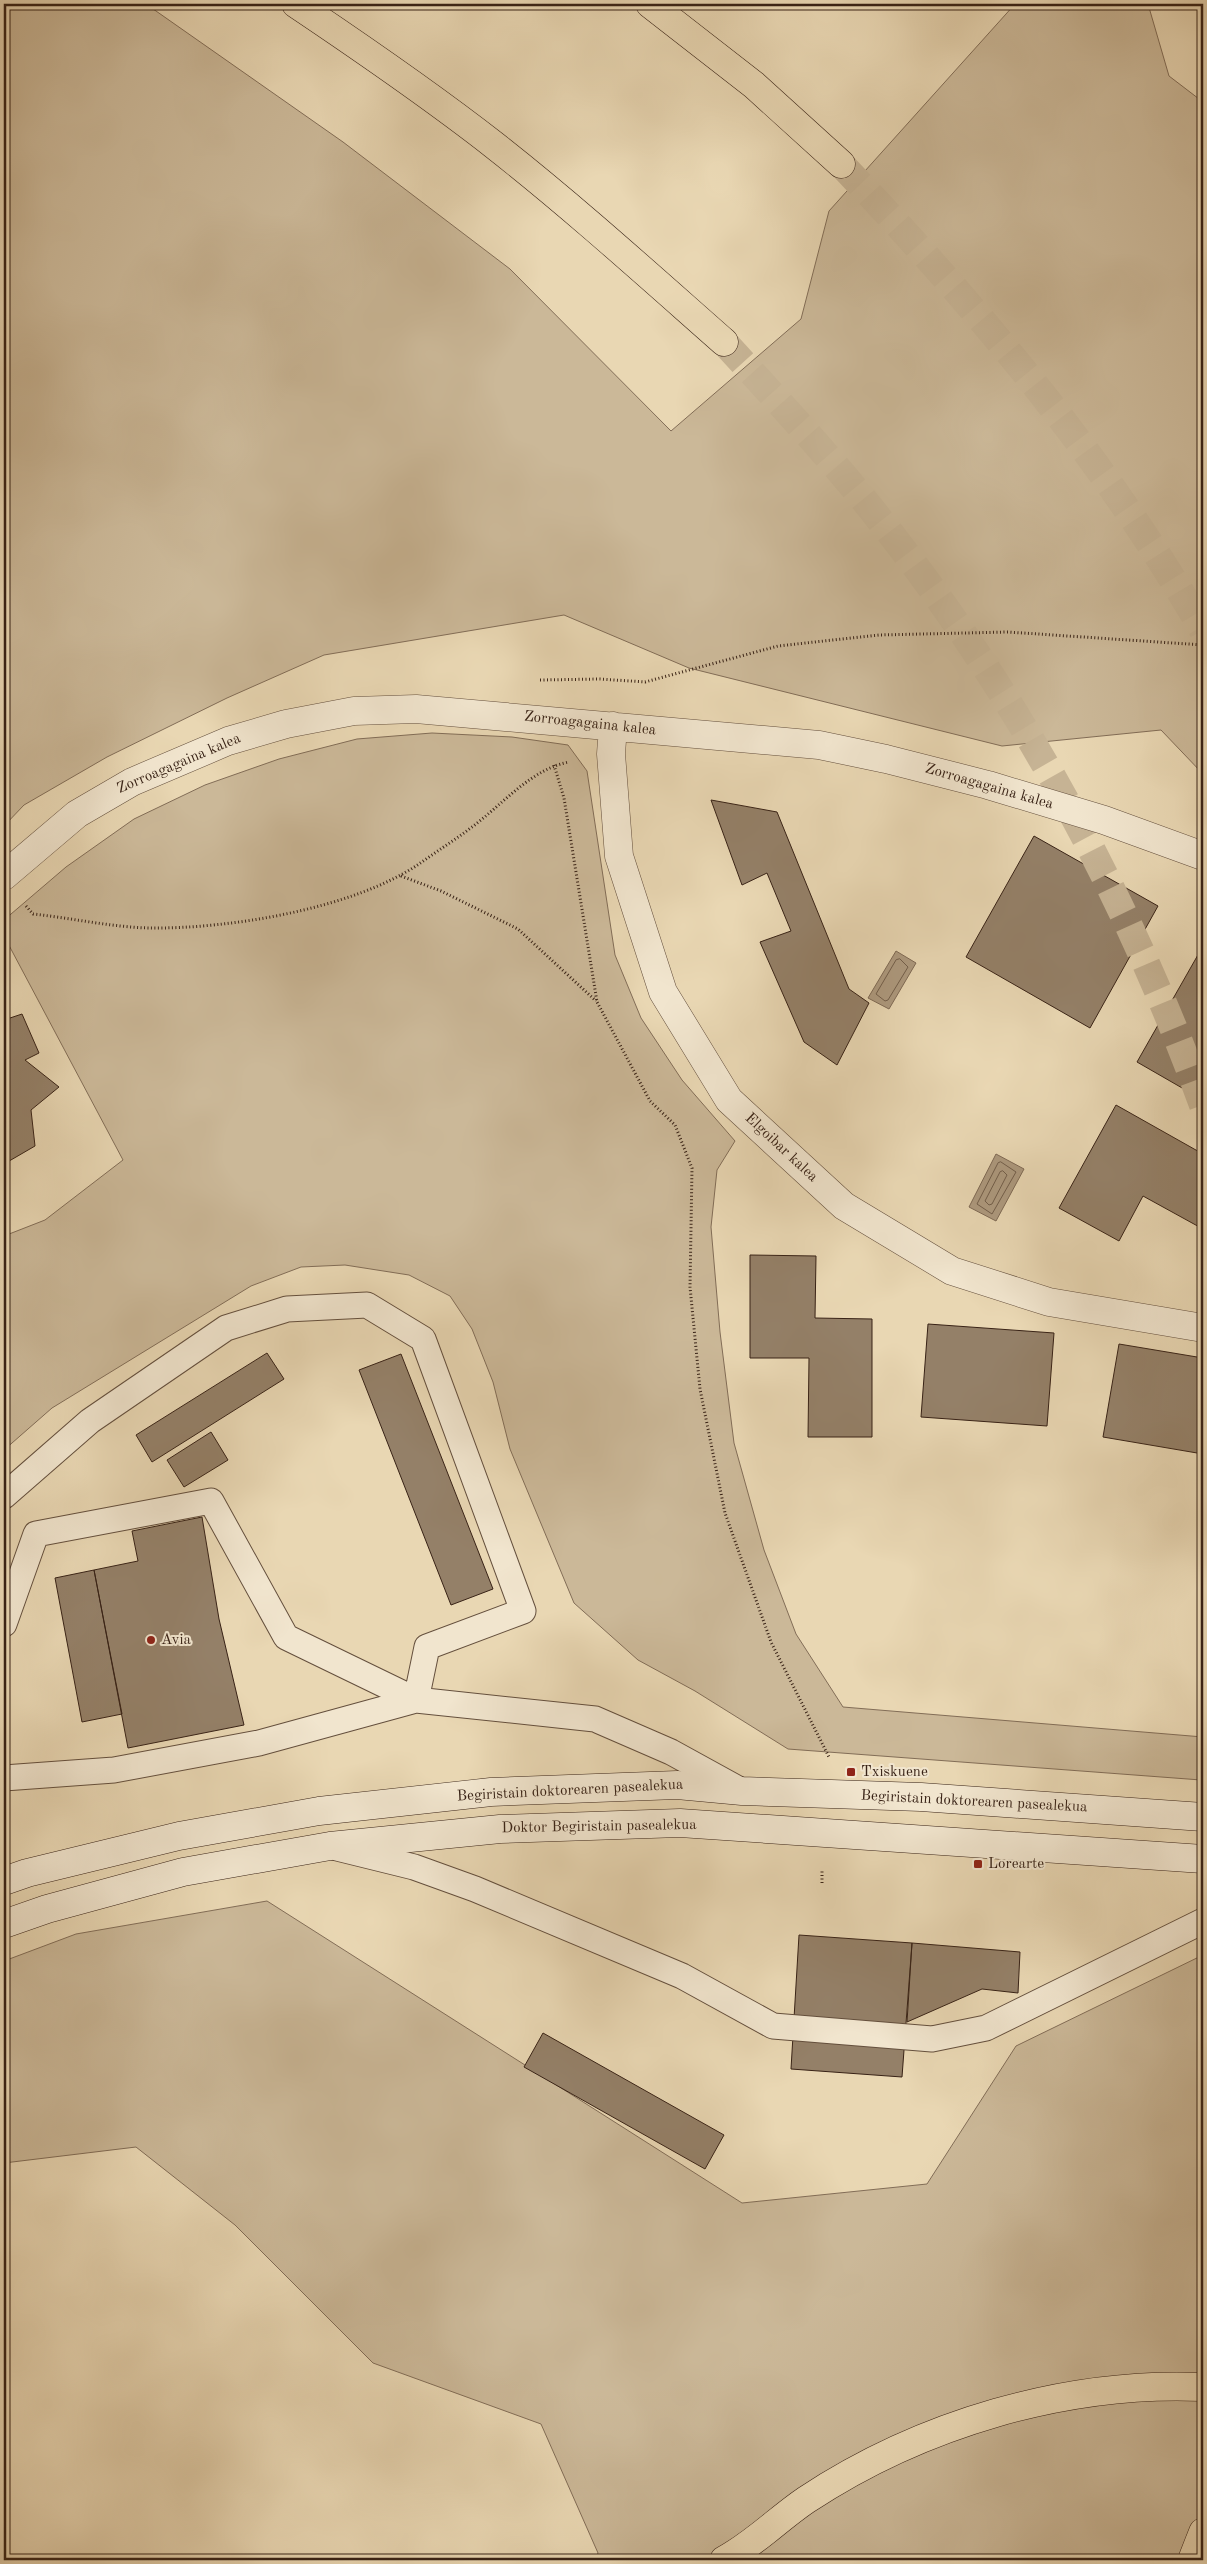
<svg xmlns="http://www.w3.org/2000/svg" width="1207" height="2564" viewBox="0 0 1207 2564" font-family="'Old Standard TT',serif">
<rect width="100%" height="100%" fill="#e9d7b3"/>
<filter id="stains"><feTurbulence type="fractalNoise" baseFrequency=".004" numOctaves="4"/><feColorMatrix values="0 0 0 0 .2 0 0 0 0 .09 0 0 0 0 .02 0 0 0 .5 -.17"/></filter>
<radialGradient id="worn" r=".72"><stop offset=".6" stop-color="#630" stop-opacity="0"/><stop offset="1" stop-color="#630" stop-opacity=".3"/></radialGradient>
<!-- green -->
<path fill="#cbb898" stroke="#826d57" d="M4 4H146L343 142 510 269 671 431 801 319 829 211 1015 4H1148L1169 76 1203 102V774L1161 730 1002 746 689 668 564 615 324 655 227 698 107 757 24 805 4 826Z
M432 733 512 737 568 745 587 771 615 955 641 1018 682 1080 735 1141 717 1170 711 1227 720 1332 734 1443 764 1550 796 1634 843 1707 1203 1737 1201 1780 788 1749 695 1691 638 1660 574 1603 510 1449 493 1382 472 1329 450 1296 409 1275 345 1265 301 1267 251 1286 52 1408 4 1450V1236L45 1220 123 1160 4 936V920L66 867 134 819 205 785 279 759 357 739Z
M267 1901 742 2203 927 2184 1016 2046 1203 1955V2560H595L598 2553 541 2424 373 2363 235 2225 136 2147 4 2163V1961L76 1934Z"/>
<!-- water -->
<path fill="#ad997e" stroke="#7e6954" d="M896 951 916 963 889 1009 868 998Z
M996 1154 1024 1169 996 1221 969 1207Z"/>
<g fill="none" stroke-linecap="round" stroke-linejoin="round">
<!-- shore -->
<path stroke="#725e4a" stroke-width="1" d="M900 959 908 967 888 1000 885 1001 876 994 896 960Z
M1001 1162 1016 1172 992 1214 977 1204 998 1163Z
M1003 1171 1007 1175 992 1204 989 1205 985 1201 1000 1172Z"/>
</g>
<!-- building -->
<path fill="#948068" stroke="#382216" d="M711 800 777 812 849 989 869 1003 837 1065 804 1042 760 942 791 931 767 873 742 885Z
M1034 836 1158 906 1090 1028 966 957Z
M1203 946V1100L1137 1062Z
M22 1014 39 1053 25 1060 59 1087 31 1110 35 1146 4 1164V1020Z
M1116 1105 1203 1154V1229L1143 1196 1119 1241 1059 1208Z
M750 1255 816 1256 815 1318 872 1319V1437H808L809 1358H750Z
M928 1324 1054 1333 1047 1426 921 1417Z
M1119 1344 1203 1358V1454L1103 1437Z
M267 1353 284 1379 152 1462 136 1435Z
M401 1354 493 1589 451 1605 359 1370Z
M211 1432 228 1460 184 1487 167 1460Z
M202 1517 219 1619 244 1725 128 1748 94 1570 138 1561 132 1531Z
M94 1570 122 1714 82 1722 55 1578Z
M799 1935 912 1943 902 2077 791 2069Z
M912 1943 1020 1952 1018 1993 982 1989 907 2022Z
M543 2033 724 2135 705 2169 524 2067Z"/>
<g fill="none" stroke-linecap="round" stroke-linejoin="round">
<!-- highway-tunnel -->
<path stroke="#c6b394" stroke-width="28" stroke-dasharray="28 14" stroke-linecap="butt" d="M841 164C977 307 1104 458 1203 630
M724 342C777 400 831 458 880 520 1019 696 1127 896 1203 1105"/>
<defs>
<path id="lane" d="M4 1496 90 1421 226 1328 287 1309 367 1305 423 1339 523 1611 427 1647 416 1700 259 1743 114 1770 4 1778
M4 1624 36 1534 211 1501 286 1637 416 1700 595 1719 671 1752 742 1791
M337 1848 414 1867 475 1889 682 1976 773 2026 932 2039 986 2028 1203 1921"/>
<path id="street" d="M613 726 611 754 619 856 663 992 729 1100 844 1206 952 1271 1049 1302 1203 1328
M4 876 77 814 132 782 228 741 286 724 354 711 416 709 819 745 886 759 988 785 1104 820 1203 856"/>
<path id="secondary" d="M4 1881 27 1873 179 1836 319 1811 491 1792 677 1785 742 1791 921 1797 1203 1817
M4 1924 47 1909 183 1872 330 1846 500 1829 680 1823 1203 1859"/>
<path id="highway" d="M296 4C363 49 430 95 494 145 573 207 648 275 724 342
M650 4 754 85 841 164
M724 2560C754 2544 778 2519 806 2500 921 2424 1066 2381 1203 2387
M1192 2560 1203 2532"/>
</defs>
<!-- lane casing -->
<use href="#lane" stroke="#644f3d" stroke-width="27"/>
<!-- street casing -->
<use href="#street" stroke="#644f3d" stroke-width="29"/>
<!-- secondary casing -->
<use href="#secondary" stroke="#382216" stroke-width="29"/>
<!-- highway casing -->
<use href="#highway" stroke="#382216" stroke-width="29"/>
<!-- path -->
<path stroke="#382216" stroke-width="3" stroke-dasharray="1 2.5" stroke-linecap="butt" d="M540 680 600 679 645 682 778 646 879 635 1008 632 1203 645
M554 765 564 798 597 1002 650 1101 675 1125 692 1168 690 1287 700 1389 725 1513 771 1642 829 1757
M401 876 441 891 518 929 596 1001
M26 906 33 914C71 918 111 927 149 928 230 929 352 909 419 864 437 851 455 840 472 827 502 805 531 769 569 762
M822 1883V1871"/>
<!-- lane -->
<use href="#lane" stroke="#f1e5ce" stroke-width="25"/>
<!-- street -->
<use href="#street" stroke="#f1e5ce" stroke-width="28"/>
<!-- secondary -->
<use href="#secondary" stroke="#f1e5ce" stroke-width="28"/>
<!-- highway -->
<use href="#highway" stroke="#e9d7b3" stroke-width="28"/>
</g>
<!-- markers -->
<g fill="#8f2418" stroke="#f1e5ce" stroke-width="2">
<circle cx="151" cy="1640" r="5"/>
<rect x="846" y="1767" width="10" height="10" rx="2.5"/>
<rect x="973" y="1859" width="10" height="10" rx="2.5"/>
</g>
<g text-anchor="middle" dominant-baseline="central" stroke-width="4" stroke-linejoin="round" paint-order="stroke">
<!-- street labels -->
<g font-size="15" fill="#382216" stroke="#f1e5ce">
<text transform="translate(590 724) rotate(6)">Zorroagagaina kalea</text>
<text transform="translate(179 764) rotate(-23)">Zorroagagaina kalea</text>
<text transform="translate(989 787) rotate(16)">Zorroagagaina kalea</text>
<text transform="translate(781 1148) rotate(43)">Elgoibar kalea</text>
<text transform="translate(570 1791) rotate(-3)">Begiristain doktorearen pasealekua</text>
<text transform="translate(974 1802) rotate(3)">Begiristain doktorearen pasealekua</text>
<text transform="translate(599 1827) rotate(-1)">Doktor Begiristain pasealekua</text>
</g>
<!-- poi labels -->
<g font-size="15" fill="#382216" stroke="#f1e5ce" text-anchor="start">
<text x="161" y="1640">Avia</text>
<text x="861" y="1772">Txiskuene</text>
<text x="988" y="1864">Lorearte</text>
</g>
</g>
<!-- margin -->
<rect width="1207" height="2564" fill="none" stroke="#e9d7b3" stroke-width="20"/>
<rect x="5" y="5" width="1197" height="2554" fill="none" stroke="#382216" stroke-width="2.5"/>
<rect x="10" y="10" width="1187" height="2544" fill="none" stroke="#382216"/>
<rect width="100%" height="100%" filter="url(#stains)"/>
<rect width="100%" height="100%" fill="url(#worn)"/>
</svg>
